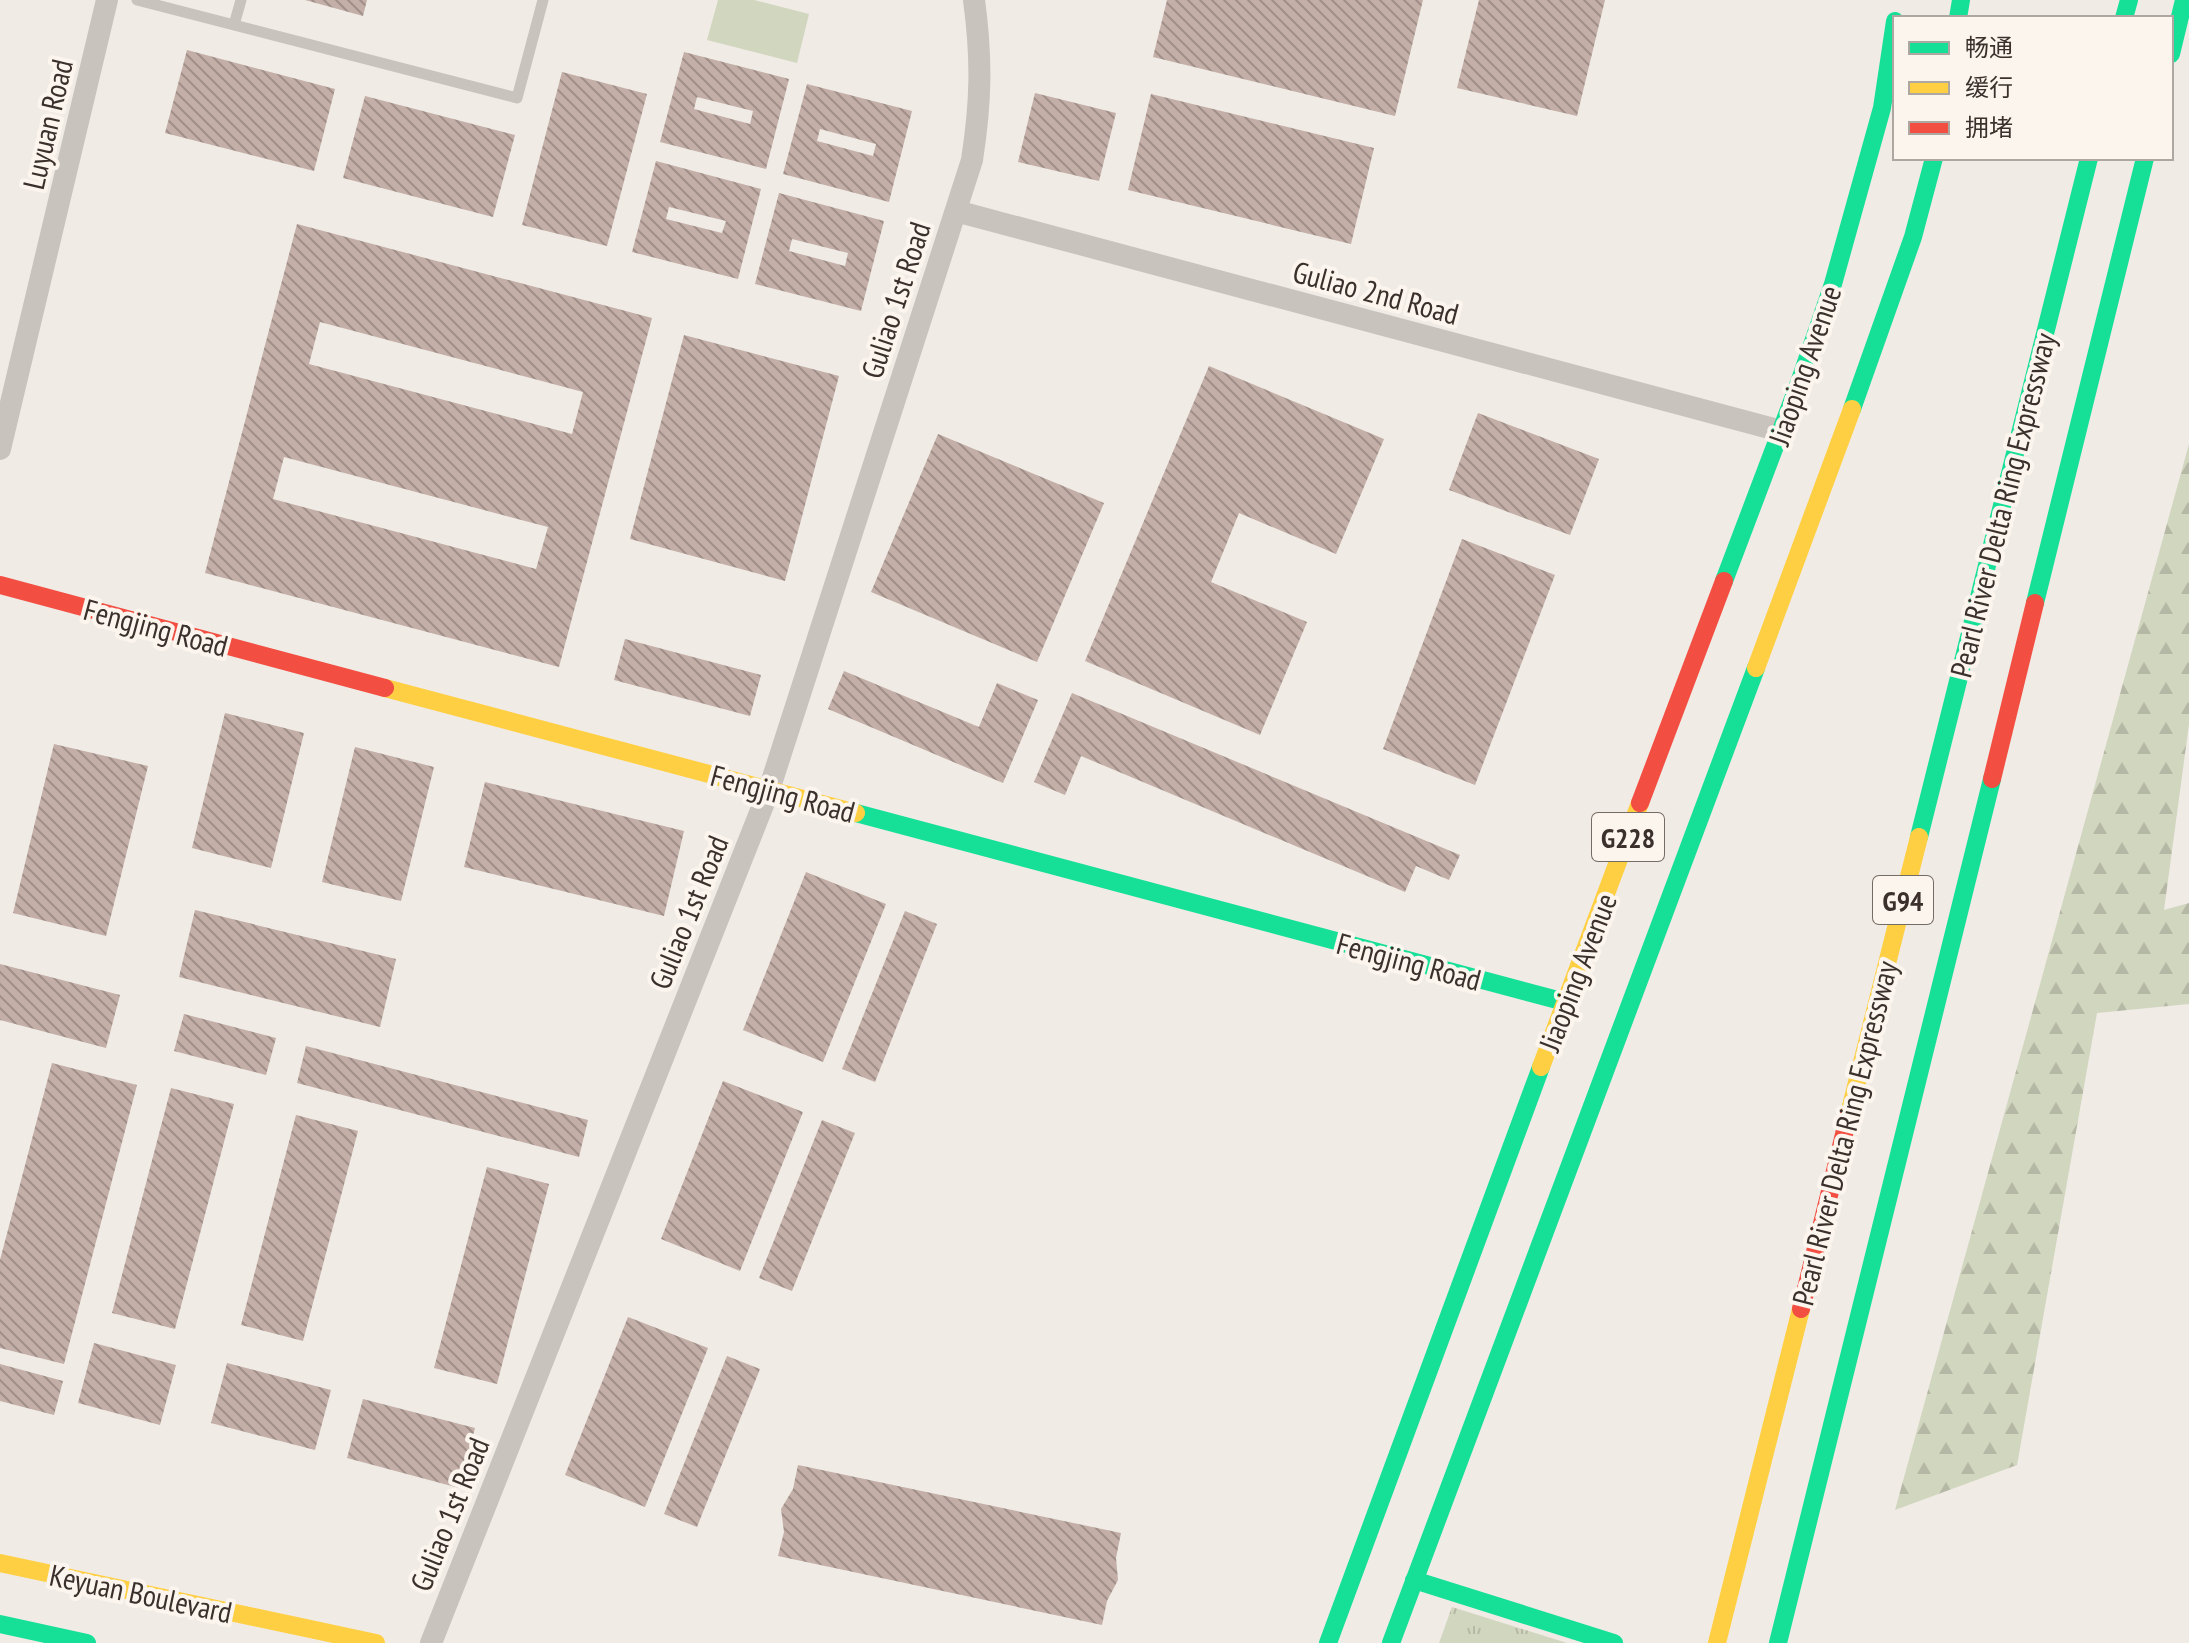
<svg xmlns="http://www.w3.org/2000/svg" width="2189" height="1643" viewBox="0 0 2189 1643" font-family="'PT Sans Narrow','Noto Sans SC',sans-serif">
<defs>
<pattern id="forest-firs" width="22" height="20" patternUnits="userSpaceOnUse" patternTransform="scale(2)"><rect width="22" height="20" fill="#d1d6bf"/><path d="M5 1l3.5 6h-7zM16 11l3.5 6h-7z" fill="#b4b8a4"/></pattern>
<pattern id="park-tufts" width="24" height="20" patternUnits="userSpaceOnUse" patternTransform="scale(2)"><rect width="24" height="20" fill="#d1d6bf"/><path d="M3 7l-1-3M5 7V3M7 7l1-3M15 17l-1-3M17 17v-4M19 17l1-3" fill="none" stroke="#b4b8a4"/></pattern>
<pattern id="building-back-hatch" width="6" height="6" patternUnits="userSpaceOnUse" patternTransform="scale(2)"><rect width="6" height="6" fill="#c3afa7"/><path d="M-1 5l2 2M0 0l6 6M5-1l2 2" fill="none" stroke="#a08f88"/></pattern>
</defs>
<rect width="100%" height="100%" fill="#f0ebe5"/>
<!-- forest -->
<path fill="url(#forest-firs)" d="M2189 444V724L2164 910 2189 903V1004L2097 1013 2017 1465 1895 1510Z"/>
<!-- park -->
<path fill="url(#park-tufts)" d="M1452 1607 1567 1643H1439Z"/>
<!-- pitch -->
<path fill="#d1d6bf" d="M718 0H754L809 14 797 63 707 40Z"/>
<!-- building -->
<path fill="url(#building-back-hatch)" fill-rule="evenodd" d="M305 0H367L363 16Z
M1167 0H1423L1395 116 1153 57Z
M1479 0H1605L1577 116 1457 88Z
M187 50 335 89 314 171 165 133Z
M684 52 789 79 766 169 660 142ZM697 97 753 111 750 124 694 109Z
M562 72 647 94 607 246 522 225Z
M807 84 912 111 889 202 783 174ZM820 129 876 144 873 156 817 141Z
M1035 93 1116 113 1099 181 1018 162Z
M1151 94 1374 148 1351 244 1128 190Z
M365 96 515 135 493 217 343 178Z
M656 161 761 189 738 279 632 252ZM669 207 726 221 722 233 666 219Z
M779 193 884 221 861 311 755 284ZM792 239 848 253 845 266 789 251Z
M297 224 652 318 559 667 205 573ZM320 322 583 392 572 434 309 364ZM284 457 548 527 536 569 273 499Z
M684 335 839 376 785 581 630 539Z
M1209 366 1384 439 1336 554 1239 513 1211 582 1307 622 1260 735 1085 661Z
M1478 413 1599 459 1570 535 1449 490Z
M938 434 1104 503 1037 662 871 592Z
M1462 539 1555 575 1475 785 1383 749Z
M625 639 761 675 750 716 614 680Z
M844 671 979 727 997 683 1038 700 1003 783 828 709Z
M1072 693 1460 855 1449 880 1416 866 1405 892 1081 756 1065 795 1034 782Z
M225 713 304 733 271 868 192 848Z
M54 744 148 766 106 936 13 913Z
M355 747 434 767 401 901 322 882Z
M485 782 684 831 664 916 464 867Z
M806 872 886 904 823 1062 743 1030Z
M195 910 396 959 380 1027 179 977Z
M905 911 937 924 875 1082 842 1069Z
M0 964 120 995 106 1048 0 1020Z
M184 1014 276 1038 266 1075 174 1051Z
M306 1046 588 1120 579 1157 297 1083Z
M52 1063 137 1085 64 1364 0 1348V1260Z
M723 1081 803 1112 740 1271 661 1239Z
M171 1088 234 1104 175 1329 112 1313Z
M296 1115 358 1131 303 1341 241 1325Z
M822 1120 855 1133 792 1291 759 1278Z
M487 1167 549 1184 497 1384 434 1368Z
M628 1317 708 1348 645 1507 565 1475Z
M94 1343 176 1365 160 1425 78 1403Z
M727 1356 760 1369 697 1527 664 1514Z
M227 1363 331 1390 315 1450 211 1423Z
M0 1364 63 1381 54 1415 0 1401Z
M363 1399 475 1428 459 1488 347 1458Z
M798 1465 1121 1533 1116 1558 1118 1580 1107 1601 1102 1625 778 1556 784 1532 781 1509 793 1489Z"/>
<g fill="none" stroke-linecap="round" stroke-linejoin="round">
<!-- lane -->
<path stroke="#c9c3be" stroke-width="11" d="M137 0 517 98 543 0
M234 25 241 0"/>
<!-- street -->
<path stroke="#c9c3be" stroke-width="22" d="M956 211 1781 431
M0 449 107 0
M431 1643 769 790 972 160C981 102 982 59 974 0"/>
<!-- fast -->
<path stroke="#16e098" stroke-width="18" d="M1958 18 1961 0
M2124 18 2129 0
M2171 54 2184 0
M1852 409 1913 237 1934 158
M1724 581 1799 383 1833 284 1882 108 1895 21
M2035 603 2145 158
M856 813 1565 1002
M1919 837 2089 158
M1414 1580 1614 1643
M0 1624 87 1643
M1328 1643 1541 1067
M1391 1643 1756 668
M1778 1643 1992 779"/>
<!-- slow -->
<path stroke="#ffcf43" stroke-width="18" d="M1756 668 1852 409
M385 688 856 813
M1541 1067 1640 803
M1849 1114 1919 837
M0 1563 376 1643
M1717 1643 1801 1309"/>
<!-- jam -->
<path stroke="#f24e42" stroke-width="18" d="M0 585 385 688
M1992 779 2035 603
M1640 803 1724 581
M1801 1309 1849 1114"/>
</g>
<g text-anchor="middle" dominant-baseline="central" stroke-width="8" stroke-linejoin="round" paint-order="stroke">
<!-- shield labels -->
<g fill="#fbf5ee" stroke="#756b66" stroke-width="2">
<rect x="1592" y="813" width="72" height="48" rx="6"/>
<rect x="1873" y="876" width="60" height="48" rx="6"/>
</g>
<g font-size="28" font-weight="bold" fill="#3b302b">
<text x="1628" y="837">G228</text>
<text x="1903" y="900">G94</text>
</g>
<!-- street labels -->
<g font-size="30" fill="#3b302b" stroke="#fbf5ee">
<text transform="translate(47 124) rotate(-77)">Luyuan Road</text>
<text transform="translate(1376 292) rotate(15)">Guliao 2nd Road</text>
<text transform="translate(895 300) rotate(-72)">Guliao 1st Road</text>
<text transform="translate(1804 365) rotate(-71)">Jiaoping Avenue</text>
<text transform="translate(2002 505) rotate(-76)">Pearl River Delta Ring Expressway</text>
<text transform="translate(156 627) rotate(15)">Fengjing Road</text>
<text transform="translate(783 793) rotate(15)">Fengjing Road</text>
<text transform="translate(688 912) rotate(-68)">Guliao 1st Road</text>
<text transform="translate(1409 961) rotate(15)">Fengjing Road</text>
<text transform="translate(1577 972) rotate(-69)">Jiaoping Avenue</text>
<text transform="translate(1844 1133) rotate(-76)">Pearl River Delta Ring Expressway</text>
<text transform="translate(449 1514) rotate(-68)">Guliao 1st Road</text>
<text transform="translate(141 1593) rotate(12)">Keyuan Boulevard</text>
</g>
</g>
<!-- legend -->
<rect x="1893" y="16" width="280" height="144" fill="#fbf5ee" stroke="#aea6a0" stroke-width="2"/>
<rect x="1909" y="42" width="40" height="12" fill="#16e098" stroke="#aea6a0" stroke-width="2"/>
<text x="1965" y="56" font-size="24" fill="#3b302b">畅通</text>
<rect x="1909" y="82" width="40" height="12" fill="#ffcf43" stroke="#aea6a0" stroke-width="2"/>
<text x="1965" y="96" font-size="24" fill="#3b302b">缓行</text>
<rect x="1909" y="122" width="40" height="12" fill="#f24e42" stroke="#aea6a0" stroke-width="2"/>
<text x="1965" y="136" font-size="24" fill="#3b302b">拥堵</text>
</svg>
